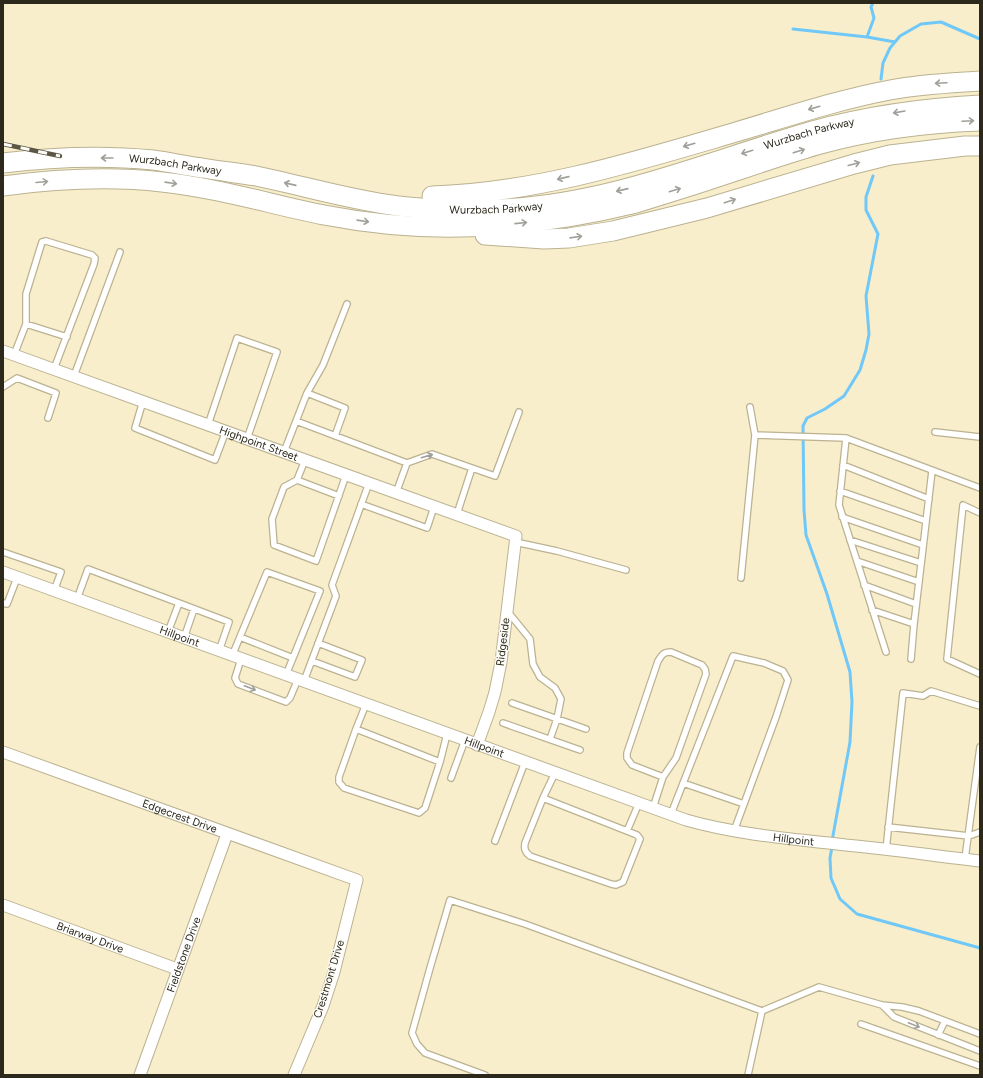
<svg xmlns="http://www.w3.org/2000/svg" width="983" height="1078" viewBox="0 0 983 1078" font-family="Figtree,sans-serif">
<rect width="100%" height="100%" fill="#f8eecc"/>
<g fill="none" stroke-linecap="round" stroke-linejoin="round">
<!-- stream -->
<path stroke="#70c8f8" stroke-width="3" d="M793 29 867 37 895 42
M867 37 874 18 871 7 873 3
M881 79 883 63 890 48 900 36 921 24 941 22 980 39
M832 841 850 742 852 702 850 672 827 594 806 535 804 510 803 426 807 418 825 409 844 396 860 370 866 350 869 334 866 296 878 234 866 210V197L873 176
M832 847 830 858 831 878 840 899 857 914 980 948"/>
<defs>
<path id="lane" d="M26 324 67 337
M14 355 26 324V294L42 242 46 241 92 255 95 258 94 264 54 369
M74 376 120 252
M3 387 17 378 56 393 48 418
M307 393 345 408 335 436
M143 401 135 428 215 460 226 431
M750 407 755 435 846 438
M296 421 407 463
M208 425 237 338 277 352 247 439
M935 432 980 437
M284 452 307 393 323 365 347 304
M305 460 297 480 284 487 272 519 274 545 316 561 346 475
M843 465 929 499
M472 468 495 476 519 412
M297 480 339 496
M840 491 926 521
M396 493 407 463 432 454 472 468 457 514
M361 504 427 528 434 507
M980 513 963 505 947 659 980 674
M842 517 923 545
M850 540 921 563
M515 542 557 551 626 570
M3 552 61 572 54 591
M857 561 919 582
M741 578 755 435
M864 585 916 604
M77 599 88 569 179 603
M3 603 7 604 17 578
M872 610 914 624 932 471
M508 612 530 639 533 664 540 677 555 688 561 699 557 719 550 739
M168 632 179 603 229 622 219 651
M240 637 293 658
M184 638 194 609
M886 652 839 505 846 438 980 488
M232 656 267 572 320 591 286 675
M241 659 235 678 238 684 286 702 290 698 298 679
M911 659 914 624
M312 661 355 677 362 660 318 643
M304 681 336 596 332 585 369 483
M512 703 586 729
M366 704 356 729 440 762 447 734
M503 723 580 750
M356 729 339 777V782L344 788 419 813 425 808 440 762
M555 773 543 798 627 831 639 803
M451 778 465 740
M683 783 744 804
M543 798 525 843C524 849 525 852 530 856L611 884 616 885 623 882 640 839 637 835 627 831
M653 808 663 777 676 758 706 674 705 669 702 665 671 652C663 652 662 655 658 661L627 753V758L632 765 663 777
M671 814 733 656 764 663 783 671 788 680 776 717 734 831
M888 827 969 836 980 832
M495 841 525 762
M886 850 903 693 923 696 931 691 980 706
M965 859 980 747
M882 1005 894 1017 980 1051
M861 1024 980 1066
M938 1035 945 1021
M485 1075 425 1053 417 1044 412 1033 430 968 450 900 525 924 762 1011 819 987 882 1005 902 1007 919 1011 980 1034
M748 1075 762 1011"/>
<g id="street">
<path id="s1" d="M3 351 516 536 501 662 495 692 489 712 477 745"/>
<path id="s2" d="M3 572 686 820C739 835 793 839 846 845 891 849 935 856 980 861"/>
<path id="s3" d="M3 752 357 880 334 972 323 1006 294 1075"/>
<path id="s4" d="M3 905 177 969"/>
<path id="s5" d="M140 1075 227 834"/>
</g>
<g id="highway">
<path id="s6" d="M3 163C52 157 103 155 153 160 169 162 186 166 202 168 220 171 238 173 256 176 304 186 350 200 398 206 431 210 465 210 498 209 608 205 709 161 812 131 867 116 923 108 980 105"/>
<path d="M3 186C56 179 109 176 162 182 217 188 270 204 324 215 381 226 440 230 498 225 544 222 591 214 636 203 652 198 668 193 684 188 728 174 773 158 817 145 870 130 925 123 980 121"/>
<path d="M432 196C536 193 637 161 736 132 787 117 837 100 890 90 920 84 950 83 980 81"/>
<path d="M485 235 544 239 569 238 613 231 707 208 854 164 890 155 965 146H980"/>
</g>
</defs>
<!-- lane casing -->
<use href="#lane" stroke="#bbb291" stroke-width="8"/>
<!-- street casing -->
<use href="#street" stroke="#bbb291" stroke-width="13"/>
<!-- highway casing -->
<use href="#highway" stroke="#bbb291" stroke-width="21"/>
<!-- lane -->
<use href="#lane" stroke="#fff" stroke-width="5.5"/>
<!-- street -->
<use href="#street" stroke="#fff" stroke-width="11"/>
<!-- highway -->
<use href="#highway" stroke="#fff" stroke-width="19"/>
<defs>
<path id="rail" d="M3 144 60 156"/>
</defs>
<!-- rail casing -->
<use href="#rail" stroke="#5b5645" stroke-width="4.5"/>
<!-- rail -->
<use href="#rail" stroke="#fdfbf5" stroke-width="3" stroke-dasharray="9" stroke-linecap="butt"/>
</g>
<!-- one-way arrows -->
<defs><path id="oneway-shaft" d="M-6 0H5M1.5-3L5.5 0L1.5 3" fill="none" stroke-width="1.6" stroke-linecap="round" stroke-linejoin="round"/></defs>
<g stroke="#a09f99">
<use href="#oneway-shaft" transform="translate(941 83) rotate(177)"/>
<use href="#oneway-shaft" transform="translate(814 108) rotate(164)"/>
<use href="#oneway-shaft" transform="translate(899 112) rotate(170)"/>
<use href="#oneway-shaft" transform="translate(968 121) rotate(-3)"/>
<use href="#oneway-shaft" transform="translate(689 145) rotate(164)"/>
<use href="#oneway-shaft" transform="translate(799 151) rotate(-17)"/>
<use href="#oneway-shaft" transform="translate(747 152) rotate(163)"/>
<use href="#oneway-shaft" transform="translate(107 158) rotate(-180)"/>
<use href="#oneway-shaft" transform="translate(854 164) rotate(-15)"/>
<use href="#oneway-shaft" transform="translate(563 178) rotate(167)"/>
<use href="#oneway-shaft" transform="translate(42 182) rotate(-5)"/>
<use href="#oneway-shaft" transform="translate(171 183) rotate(8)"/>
<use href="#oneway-shaft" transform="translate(290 184) rotate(-167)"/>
<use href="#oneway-shaft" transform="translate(622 190) rotate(167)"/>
<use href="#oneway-shaft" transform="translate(675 190) rotate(-17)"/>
<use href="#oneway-shaft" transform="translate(730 201) rotate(-18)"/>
<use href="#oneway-shaft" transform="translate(363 221) rotate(8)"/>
<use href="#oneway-shaft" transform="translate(521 223) rotate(-6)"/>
<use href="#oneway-shaft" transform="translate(576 237) rotate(-8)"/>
<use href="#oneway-shaft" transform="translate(427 456) rotate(-16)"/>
<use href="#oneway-shaft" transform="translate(250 688) rotate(21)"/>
<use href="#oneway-shaft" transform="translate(914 1025) rotate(22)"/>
</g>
<g text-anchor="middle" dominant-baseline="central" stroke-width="3" stroke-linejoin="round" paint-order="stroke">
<!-- street labels -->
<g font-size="11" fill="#2c291c" stroke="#fdfbf5">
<text stroke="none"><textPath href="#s6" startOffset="821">Wurzbach Parkway</textPath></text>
<text stroke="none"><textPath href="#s6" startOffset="173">Wurzbach Parkway</textPath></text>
<text stroke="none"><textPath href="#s6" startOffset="498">Wurzbach Parkway</textPath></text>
<text stroke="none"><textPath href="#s1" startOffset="272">Highpoint Street</textPath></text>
<text stroke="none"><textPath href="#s2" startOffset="188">Hillpoint</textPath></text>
<text transform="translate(503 642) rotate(-83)">Ridgeside</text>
<text stroke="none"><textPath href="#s2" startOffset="512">Hillpoint</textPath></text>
<text stroke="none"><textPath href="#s3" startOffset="188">Edgecrest Drive</textPath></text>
<text stroke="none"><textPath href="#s2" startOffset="836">Hillpoint</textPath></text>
<text stroke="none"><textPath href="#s4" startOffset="93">Briarway Drive</textPath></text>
<text stroke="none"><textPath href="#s5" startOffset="128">Fieldstone Drive</textPath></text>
<text transform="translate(329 979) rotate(-73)">Crestmont Drive</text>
</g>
</g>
<!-- border -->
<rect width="983" height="1078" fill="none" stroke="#2c291c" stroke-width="8"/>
</svg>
